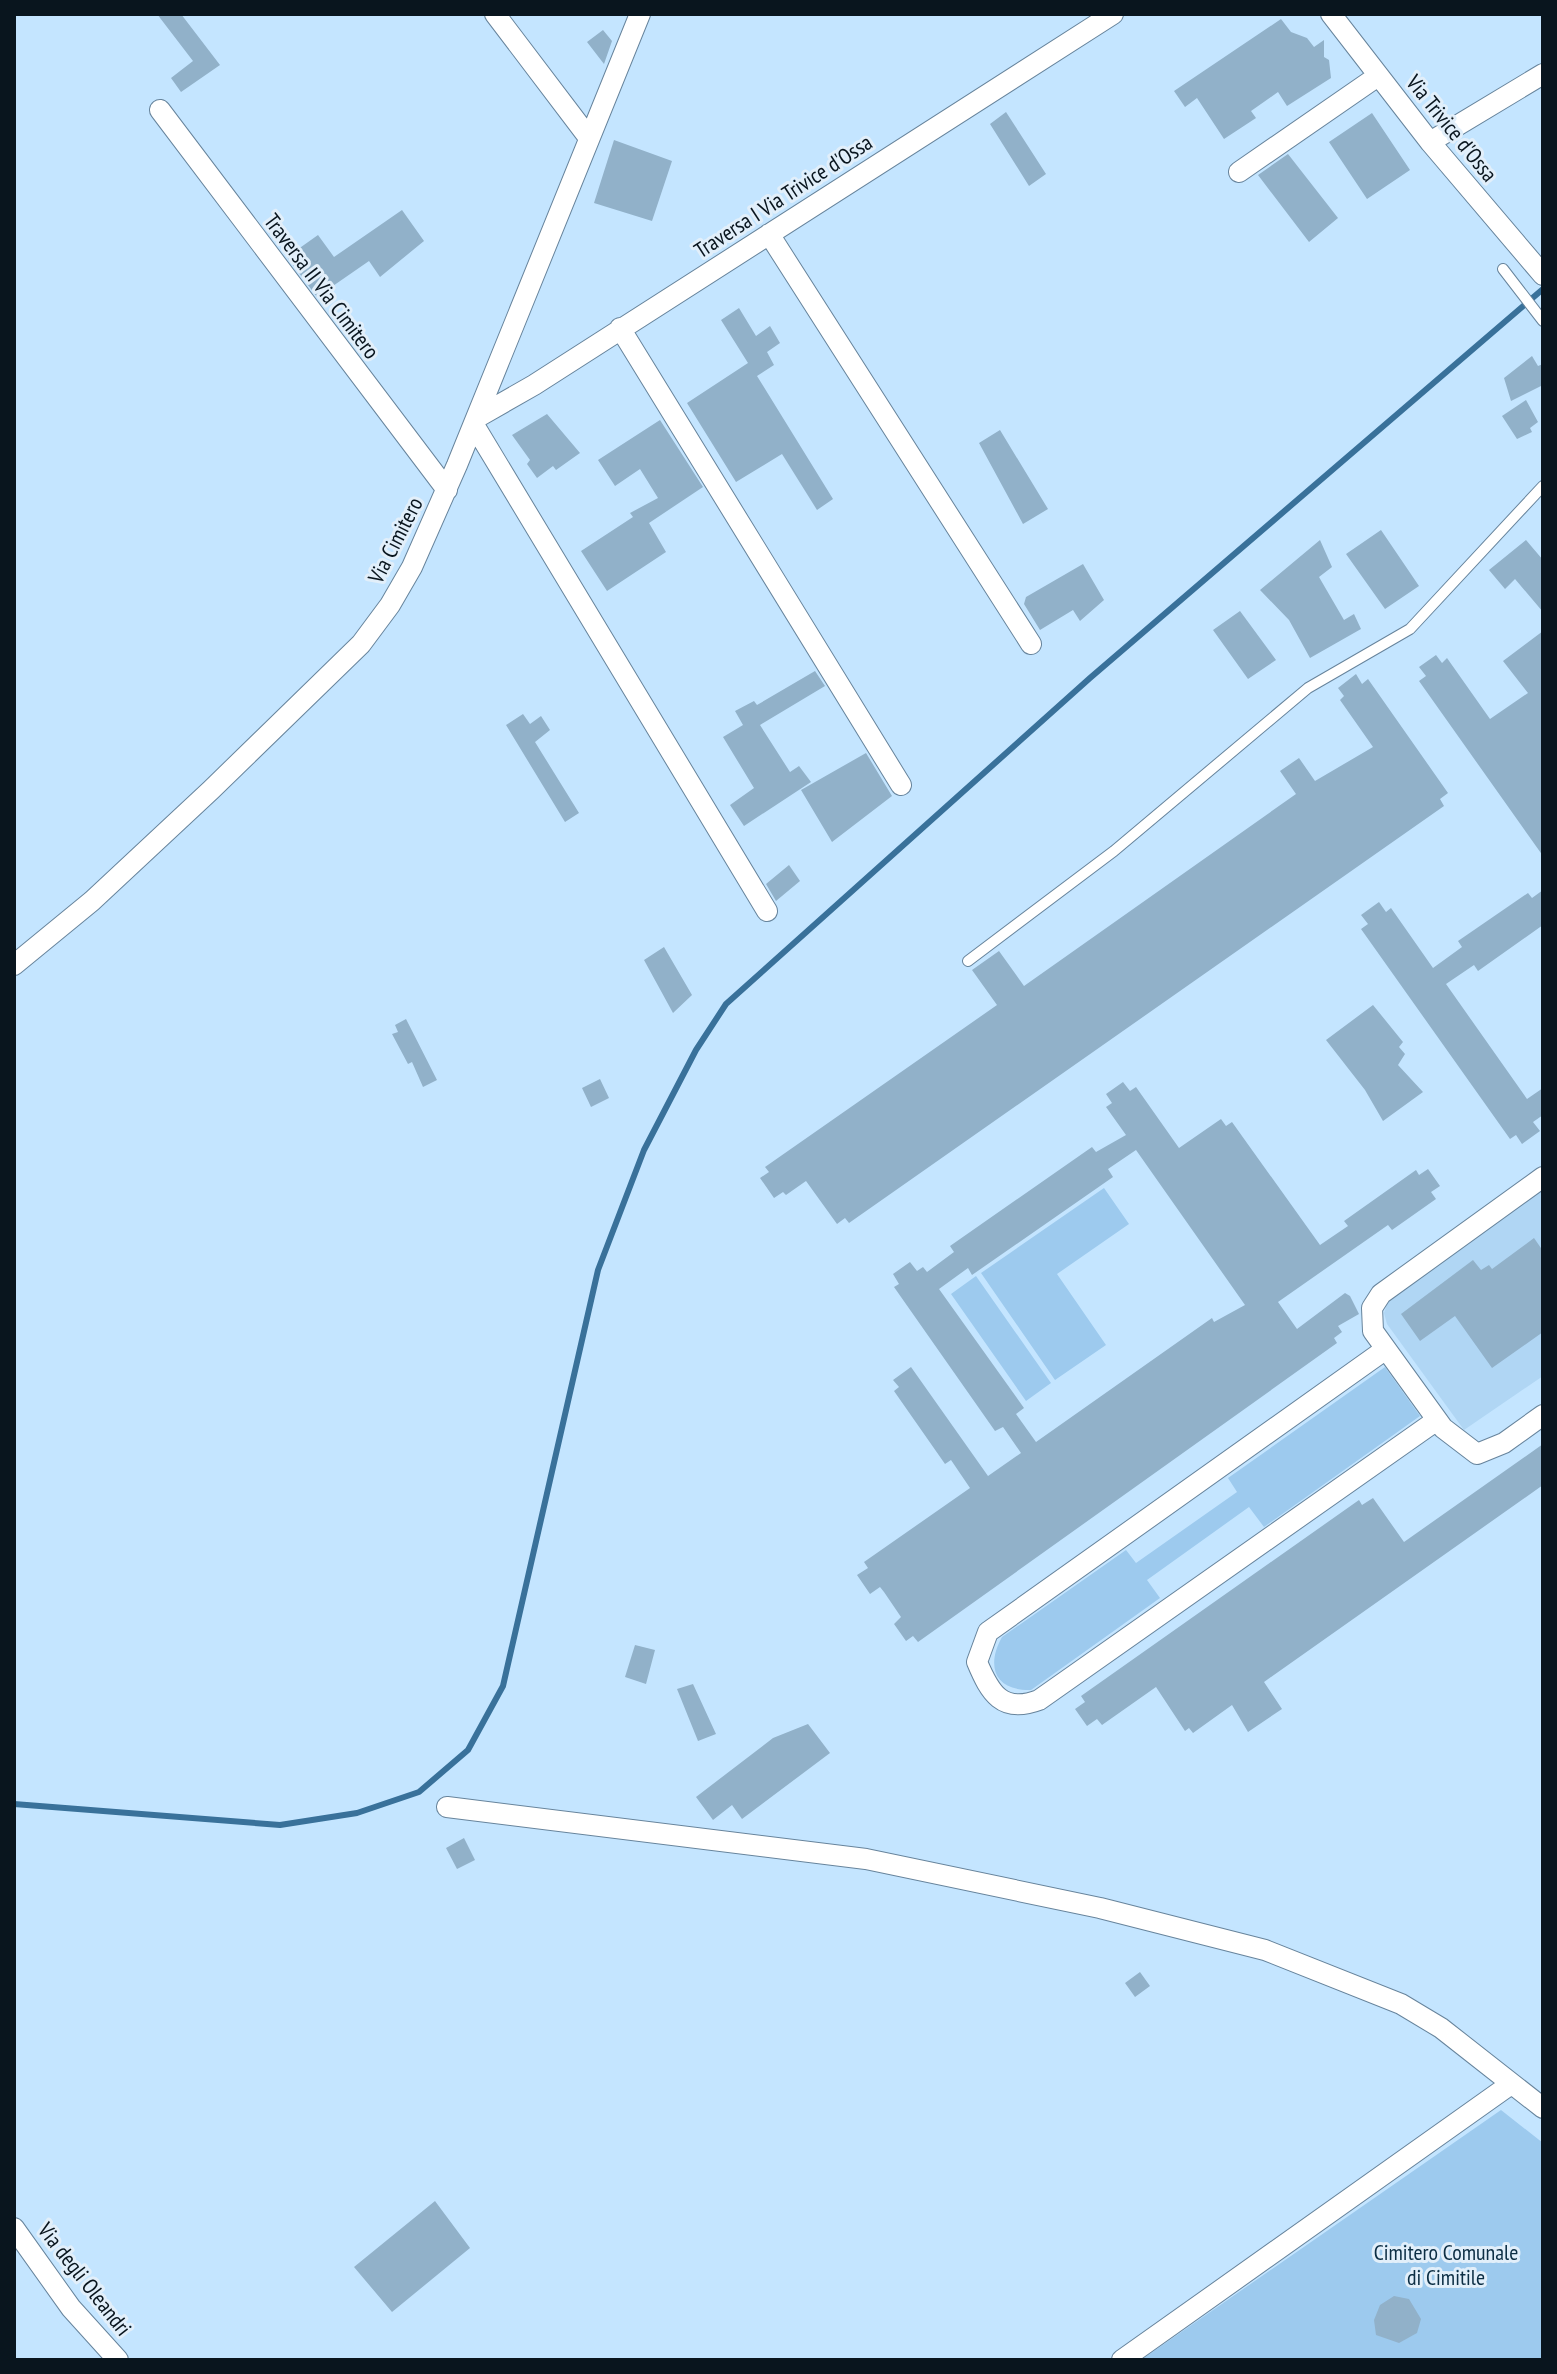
<svg xmlns="http://www.w3.org/2000/svg" width="1557" height="2374" viewBox="0 0 1557 2374" font-family="'PT Sans Narrow',sans-serif">
<rect width="100%" height="100%" fill="#c4e5ff"/>
<!-- built -->
<path fill="#b0d6f4" d="M1543 1189V1376L1464 1430 1387 1324 1384 1313 1388 1301Z"/>
<!-- green -->
<path fill="#9dcaee" d="M1104 1188 1129 1224 1057 1274 1106 1345 1055 1380 981 1273Z
M976 1276 1051 1383 1026 1401 951 1294Z
M1385 1367 1420 1416 1264 1527 1249 1507 1147 1580 1160 1598 1031 1690C994 1691 986 1666 1002 1637L1126 1550 1136 1563 1237 1492 1228 1478Z
M1501 2110 1543 2143V2360H1141Z"/>
<g fill="none" stroke-linecap="round" stroke-linejoin="round">
<!-- stream -->
<path stroke="#39719a" stroke-width="6" d="M14 1804 280 1825 357 1813 419 1792 468 1750 503 1686 598 1270 644 1150 696 1050 726 1004 1090 678 1543 289"/>
</g>
<!-- building -->
<path fill="#91b1c9" fill-rule="evenodd" d="M157 14H181L220 65 181 92 171 78 193 61Z
M1281 19 1291 32 1307 38 1314 47 1324 40V57L1329 60 1331 78 1287 106 1278 92 1251 111 1256 118 1224 139 1197 98 1185 107 1174 91Z
M603 30 612 41 604 64 587 42Z
M1006 112 1046 174 1029 186 990 124Z
M1372 113 1410 170 1367 199 1329 142Z
M614 140 672 161 652 221 594 203Z
M1288 154 1338 218 1309 242 1258 175Z
M402 210 424 241 380 277 369 261 317 297 287 257 318 235 334 257Z
M739 308 756 336 770 326 780 343 767 352 774 365 757 376 833 499 817 510 782 454 736 482 687 403 748 363 721 320Z
M1532 356 1538 366 1543 364V385L1511 401 1504 378Z
M1526 400 1538 422 1530 428 1532 432 1517 439 1502 416Z
M547 414 580 453 556 470 553 466 537 478 527 464 530 460 512 435Z
M660 420 703 487 649 523 666 552 607 591 581 551 633 517 630 513 658 498 640 469 615 486 598 460Z
M1000 430 1048 509 1023 524 979 443Z
M1381 530 1419 586 1385 609 1346 554Z
M1320 540 1332 567 1319 577 1344 620 1354 614 1361 629 1310 658 1289 620 1260 590Z
M1526 540 1543 560V612L1515 579 1505 589 1489 570Z
M1083 564 1104 600 1080 621 1073 610 1040 630 1024 604 1026 597Z
M1240 611 1276 660 1248 679 1213 630Z
M1543 631V856L1419 681 1426 676 1419 667 1436 655 1442 663 1447 658 1490 719 1528 693 1503 661Z
M815 671 825 686 760 725 790 772 799 766 811 782 744 826 730 805 754 788 723 737 743 725 735 711 754 701 757 705Z
M1356 674 1362 684 1368 679 1448 793 1440 799 1444 806 849 1223 845 1218 837 1224 806 1181 786 1195 783 1192 774 1198 760 1178 769 1172 765 1167 997 1005 972 970 999 951 1024 986 1296 794 1280 771 1299 758 1315 781 1373 747 1340 700 1344 696 1338 688Z
M523 714 530 724 541 716 550 730 535 742 579 813 565 822 506 725Z
M866 753 892 796 832 842 801 790Z
M789 865 800 881 776 901 766 884Z
M1543 890V925L1478 971 1474 965 1446 984 1527 1099 1543 1088V1115L1533 1122 1540 1131 1522 1144 1516 1135 1510 1139 1361 929 1368 924 1361 915 1379 902 1386 912 1391 908 1433 968 1462 947 1458 941 1528 893 1532 898Z
M664 947 692 995 673 1013 644 960Z
M1373 1005 1403 1042 1399 1047 1405 1054 1398 1065 1423 1092 1383 1121 1365 1090 1326 1040Z
M406 1019 437 1080 423 1087 412 1062 408 1064 392 1034 398 1032 395 1025Z
M600 1079 609 1098 591 1107 582 1088Z
M1123 1082 1130 1091 1136 1087 1179 1148 1221 1119 1226 1126 1232 1122 1320 1245 1348 1226 1344 1221 1416 1170 1419 1175 1428 1169 1440 1186 1431 1192 1436 1199 1392 1230 1388 1225 1278 1302 1297 1329 1345 1293 1350 1296 1359 1314 1338 1326 1342 1332 1334 1338 1337 1343 918 1642 913 1636 906 1641 894 1624 901 1617 884 1592 880 1587 870 1594 857 1575 868 1568 864 1562 970 1488 951 1460 945 1464 894 1391 899 1387 893 1380 911 1367 988 1476 1021 1453 1003 1427 995 1431 894 1287 899 1284 893 1274 910 1262 917 1271 923 1267 927 1272 954 1252 950 1246 1092 1147 1096 1152 1126 1135 1106 1107 1112 1103 1106 1094ZM1136 1150 1245 1305 1214 1322 1212 1318 1036 1442 1016 1414 1024 1408 939 1289 968 1268 972 1275 1113 1177 1108 1169Z
M1534 1238 1543 1251V1332L1492 1368 1455 1316 1420 1341 1401 1314 1473 1260 1481 1270 1489 1265 1492 1269Z
M1543 1444V1485L1264 1682 1282 1709 1248 1732 1232 1705 1193 1733 1189 1728 1185 1731 1156 1687 1102 1725 1097 1719 1087 1726 1075 1709 1085 1702 1081 1696 1359 1500 1362 1505 1373 1498 1404 1542Z
M635 1645 655 1650 646 1684 625 1677Z
M693 1684 716 1734 698 1741 677 1689Z
M808 1724 830 1753 742 1819 732 1805 713 1820 696 1797 773 1738Z
M464 1838 475 1860 457 1869 446 1848Z
M1140 1972 1150 1986 1135 1997 1125 1983Z
M435 2201 470 2248 392 2312 354 2267Z
M1394 2296 1409 2299 1421 2319 1417 2333 1399 2343 1376 2335 1374 2320 1380 2305Z"/>
<g fill="none" stroke-linecap="round" stroke-linejoin="round">
<defs>
<path id="service" d="M1503 269 1543 321
M968 961 1114 851 1308 688 1410 629 1543 486"/>
<path id="minor" d="M495 14 589 138
M1331 14 1430 142 1543 275
M160 110 447 490
M1430 142 1543 74
M1239 172 1378 76
M769 234 1031 644
M620 328 901 785
M478 417 534 385 1113 14
M474 425 767 911
M14 965 92 901 211 790 361 644 390 605 412 567 457 465 640 14
M1543 1177 1381 1294 1372 1308 1373 1331 1443 1428 1477 1454 1504 1443 1543 1415
M1386 1349 988 1632 977 1662C990 1693 1002 1714 1039 1700L1437 1420
M447 1807 866 1859 1100 1908 1265 1950 1401 2004 1441 2028 1543 2108
M14 2228 71 2308 118 2360
M1122 2360 1511 2084"/>
</defs>
<!-- service casing -->
<use href="#service" stroke="#67849c" stroke-width="12"/>
<!-- minor casing -->
<use href="#minor" stroke="#67849c" stroke-width="22"/>
<!-- service -->
<use href="#service" stroke="#fff" stroke-width="10"/>
<!-- minor -->
<use href="#minor" stroke="#fff" stroke-width="20"/>
</g>
<g text-anchor="middle" dominant-baseline="central" stroke-width="6" stroke-linejoin="round" paint-order="stroke">
<!-- street labels -->
<g font-size="22" fill="#09151e" stroke="#e2effa">
<text transform="translate(1452 128) rotate(51)">Via Trivice d'Ossa</text>
<text transform="translate(783 196) rotate(-33)">Traversa I Via Trivice d'Ossa</text>
<text transform="translate(322 286) rotate(53)">Traversa II Via Cimitero</text>
<text transform="translate(395 540) rotate(-63)">Via Cimitero</text>
<text transform="translate(85 2279) rotate(52)">Via degli Oleandri</text>
</g>
<!-- park labels -->
<g font-size="22" fill="#0c2e44" stroke="#e2effa">
<text x="1446" y="2252">Cimitero Comunale<tspan x="1446" dy="25">di Cimitile</tspan></text>
</g>
</g>
<!-- border -->
<rect width="1557" height="2374" fill="none" stroke="#09151e" stroke-width="32"/>
</svg>
